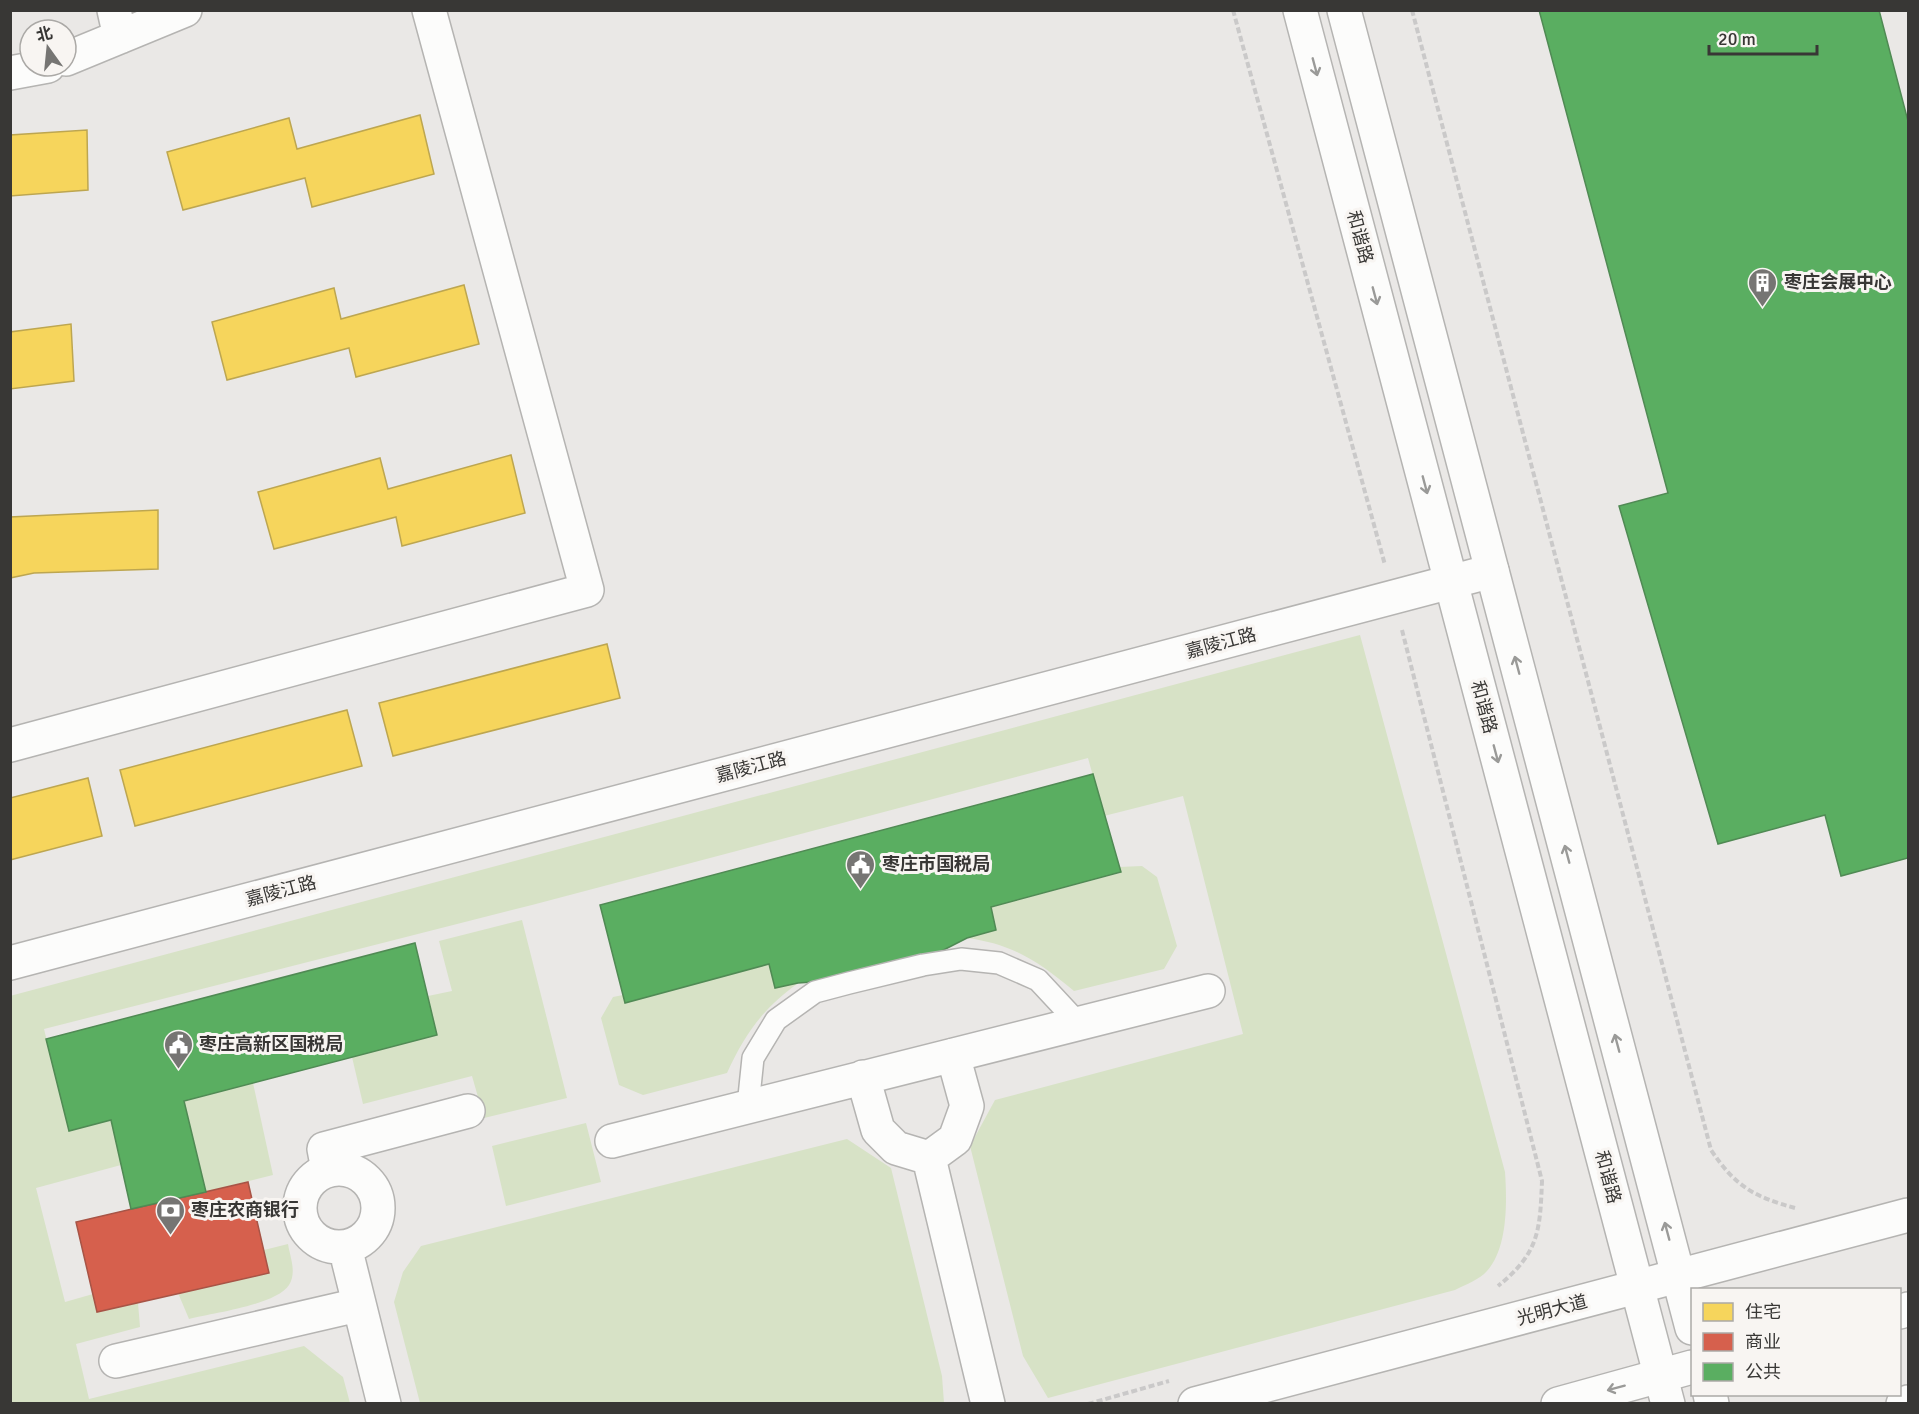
<svg xmlns="http://www.w3.org/2000/svg" width="1919" height="1414" viewBox="0 0 1919 1414" font-family="Signika,'Noto Sans SC',sans-serif">
<rect width="100%" height="100%" fill="#eae8e6"/>
<!-- garden -->
<path fill="#d7e2c6" d="M1360 635 1505 1172C1507 1201 1508 1248 1487 1271 1480 1279 1465 1285 1455 1290L1048 1398 1023 1356 970 1146 995 1100 1243 1034 1183 796 1104 816 1088 758 532 905 44 1029 69 1131 111 1120 121 1165 36 1188 65 1302 93 1294 97 1312 138 1303 140 1327 76 1344 89 1399 304 1346 343 1377 350 1403H11L10 996Z
M1142 866 1157 877 1177 946 1164 969 1074 991C1039 962 1013 944 967 938L996 930 991 907 1120 873 1119 867Z
M522 920 567 1098 484 1118 472 1076 363 1104 352 1057 437 1035 428 996 452 991 439 941Z
M769 964 775 988 798 983C762 1010 746 1032 727 1073L643 1095 619 1085 601 1018 613 997 623 995 625 1003Z
M253 1083 273 1175 206 1192 184 1101Z
M586 1123 601 1182 506 1206 492 1146Z
M847 1139 891 1168 942 1376 944 1403H420L394 1302 403 1272 421 1246Z
M288 1244C290 1257 297 1272 289 1285 276 1305 213 1313 189 1319L178 1293 269 1272 264 1250Z"/>
<!-- homes -->
<path fill="#f6d55c" stroke="#bda650" stroke-width="1.5" d="M420 115 434 174 312 207 305 178 183 210 167 152 289 118 297 149Z
M87 130 88 190 10 196V135Z
M464 285 479 344 356 377 349 348 227 380 212 322 334 288 341 319Z
M71 324 74 381 10 389V332Z
M511 455 525 513 402 546 396 517 274 549 258 492 380 458 388 489Z
M158 510V569L34 573 10 578V517Z
M607 644 620 698 393 756 379 703Z
M347 710 362 766 135 826 120 770Z
M88 778 102 836 10 860V798Z"/>
<!-- shops -->
<path fill="#d6604d" stroke="#a75446" stroke-width="1.5" d="M248 1182 269 1273 97 1312 76 1222Z"/>
<!-- public -->
<path fill="#5aae61" stroke="#508a54" stroke-width="1.5" d="M1539 10H1879L1908 121V858L1841 876 1825 815 1718 844 1619 506 1668 493Z
M1093 774 1121 872 991 907 996 930 967 938 920 962 855 979 798 983 775 988 769 964 625 1003 600 905Z
M415 943 437 1035 184 1101 206 1192 131 1209 111 1120 69 1131 46 1039Z"/>
<g fill="none" stroke-linecap="round" stroke-linejoin="round">
<defs>
<path id="service" d="M748 1106 753 1058 776 1020 815 992 849 983 923 965 961 959 999 963 1038 980 1078 1023"/>
<path id="minor" d="M114 10 120 37
M66 59 185 10
M10 73 48 66
M10 745 587 590 429 10
M863 1077 878 1130 896 1148 929 1158
M612 1141 1208 991
M929 1158 988 1404
M929 1158 955 1139 967 1106 953 1055
M300 1208a39 39 0 1 1 78 0a39 39 0 1 1-78 0Z
M328 1170 324 1149 468 1111
M345 1247 384 1404
M116 1361 358 1305
M1195 1404 1908 1215"/>
<path id="tertiary" d="M10 963 1492 571"/>
<path id="secondary" d="M1300 10 1668 1404
M1344 10 1692 1328
M1710 1394 1712 1404"/>
<path id="primary" d="M1900 1312 1908 1309
M1558 1404 1692 1367
M1903 1404 1908 1402"/>
</defs>
<!-- service casing -->
<use href="#service" stroke="#b5b4b2" stroke-width="24"/>
<!-- minor casing -->
<use href="#minor" stroke="#b5b4b2" stroke-width="36"/>
<!-- tertiary casing -->
<use href="#tertiary" stroke="#b5b4b2" stroke-width="36"/>
<!-- secondary casing -->
<use href="#secondary" stroke="#b5b4b2" stroke-width="36"/>
<!-- primary casing -->
<use href="#primary" stroke="#b5b4b2" stroke-width="36"/>
<!-- path -->
<path stroke="#cac9c9" stroke-width="4" stroke-dasharray="6 3" stroke-linecap="butt" d="M1233 10 1385 565
M1412 10 1711 1150C1735 1186 1754 1197 1795 1208
M1402 630 1542 1181C1540 1231 1539 1253 1498 1286
M1088 1404 1169 1381"/>
<!-- service -->
<use href="#service" stroke="#fcfcfb" stroke-width="21"/>
<!-- minor -->
<use href="#minor" stroke="#fcfcfb" stroke-width="33"/>
<!-- tertiary -->
<use href="#tertiary" stroke="#fcfcfb" stroke-width="33"/>
<!-- secondary -->
<use href="#secondary" stroke="#fcfcfb" stroke-width="33"/>
<!-- primary -->
<use href="#primary" stroke="#fcfcfb" stroke-width="33"/>
</g>
<!-- one-way arrows -->
<defs><path id="oneway-shaft" d="M-6 0H5M1.5-3L5.5 0L1.5 3" fill="none" stroke-width="1.6" stroke-linecap="round" stroke-linejoin="round" transform="scale(1.5)"/></defs>
<g stroke="#9a9a98">
<use href="#oneway-shaft" transform="translate(1315 67) rotate(75)"/>
<use href="#oneway-shaft" transform="translate(1375 296) rotate(75)"/>
<use href="#oneway-shaft" transform="translate(1425 485) rotate(75)"/>
<use href="#oneway-shaft" transform="translate(1517 665) rotate(-105)"/>
<use href="#oneway-shaft" transform="translate(1496 754) rotate(75)"/>
<use href="#oneway-shaft" transform="translate(1567 854) rotate(-105)"/>
<use href="#oneway-shaft" transform="translate(1617 1043) rotate(-105)"/>
<use href="#oneway-shaft" transform="translate(1667 1231) rotate(-105)"/>
<use href="#oneway-shaft" transform="translate(1616 1388) rotate(165)"/>
</g>
<!-- icons -->
<defs>
<symbol id="building-pin" viewBox="-11 -11 22 30"><path d="M0 17L-7.5 6A9.5 9.5 0 1 1 7.5 6Z" fill="#767573" stroke="#f8f5f2"/><path d="M-4-6H4V6H1V3H-1V6H-4ZM-2.5-4.3h1.7v1.8h-1.7ZM.8-4.3h1.7v1.8H.8ZM-2.5-1h1.7V.8h-1.7ZM.8-1h1.7V.8H.8Z" fill="#fff"/></symbol>
<symbol id="civic-pin" viewBox="-11 -11 22 30"><path d="M0 17L-7.5 6A9.5 9.5 0 1 1 7.5 6Z" fill="#767573" stroke="#f8f5f2"/><path d="M-.6-6.5H3V-4.5H.6V-3L4-1V1h2V6H-6V1h2V-1L-.6-3ZM-1.2 2.5V6h2.4V2.5Z" fill="#fff"/></symbol>
<symbol id="bank-pin" viewBox="-11 -11 22 30"><path d="M0 17L-7.5 6A9.5 9.5 0 1 1 7.5 6Z" fill="#767573" stroke="#f8f5f2"/><path d="M-6-4H6V4H-6ZM0-2.3a2.3 2.3 0 1 0 0 4.6a2.3 2.3 0 1 0 0-4.6Z" fill="#fff"/></symbol>
</defs>
<g fill-rule="evenodd">
<use href="#building-pin" x="1746" y="266" width="33" height="45"/>
<use href="#civic-pin" x="844" y="848" width="33" height="45"/>
<use href="#civic-pin" x="162" y="1028" width="33" height="45"/>
<use href="#bank-pin" x="154" y="1194" width="33" height="45"/>
</g>
<g text-anchor="middle" dominant-baseline="central" stroke-width="6" stroke-linejoin="round" paint-order="stroke">
<!-- street labels -->
<g font-size="18" fill="#383735" stroke="#f8f5f2">
<text transform="translate(1360 237) rotate(75)">和谐路</text>
<text transform="translate(1221 643) rotate(-15)">嘉陵江路</text>
<text transform="translate(1484 707) rotate(75)">和谐路</text>
<text transform="translate(751 767) rotate(-15)">嘉陵江路</text>
<text transform="translate(281 891) rotate(-15)">嘉陵江路</text>
<text transform="translate(1608 1177) rotate(75)">和谐路</text>
<text transform="translate(1552 1310) rotate(-15)">光明大道</text>
</g>
<!-- poi labels -->
<g font-size="18" font-weight="bold" fill="#383735" stroke="#f8f5f2" text-anchor="start">
<text x="1784" y="282">枣庄会展中心</text>
<text x="882" y="864">枣庄市国税局</text>
<text x="199" y="1044">枣庄高新区国税局</text>
<text x="191" y="1210">枣庄农商银行</text>
</g>
</g>
<!-- border -->
<rect width="1919" height="1414" fill="none" stroke="#383735" stroke-width="24"/>
<!-- legend -->
<rect x="1691" y="1288" width="210" height="108" fill="#f8f5f2" stroke="#aba9a6" stroke-width="1.5"/>
<rect x="1703" y="1303" width="30" height="18" fill="#f6d55c" stroke="#aba9a6" stroke-width="1.5"/>
<text x="1745" y="1318" font-size="18" fill="#383735">住宅</text>
<rect x="1703" y="1333" width="30" height="18" fill="#d6604d" stroke="#aba9a6" stroke-width="1.5"/>
<text x="1745" y="1348" font-size="18" fill="#383735">商业</text>
<rect x="1703" y="1363" width="30" height="18" fill="#5aae61" stroke="#aba9a6" stroke-width="1.5"/>
<text x="1745" y="1378" font-size="18" fill="#383735">公共</text>
<!-- north arrow -->
<g transform="translate(48 48) rotate(345)"><circle r="28" fill="#f8f5f2" stroke="#aba9a6" stroke-width="1.5"/>
<path d="M0-4.5L10 22L0 15L-10 22Z" fill="#767573"/>
<text y="-9" font-size="16" font-weight="bold" text-anchor="middle" fill="#383735">北</text>
</g>
<!-- scale -->
<path d="M1709 45v9h108v-9" fill="none" stroke="#383735" stroke-width="3"/>
<text x="1718" y="45" font-size="18" fill="#383735" stroke="#f8f5f2" stroke-width="4.5" paint-order="stroke">20 m</text>
</svg>
